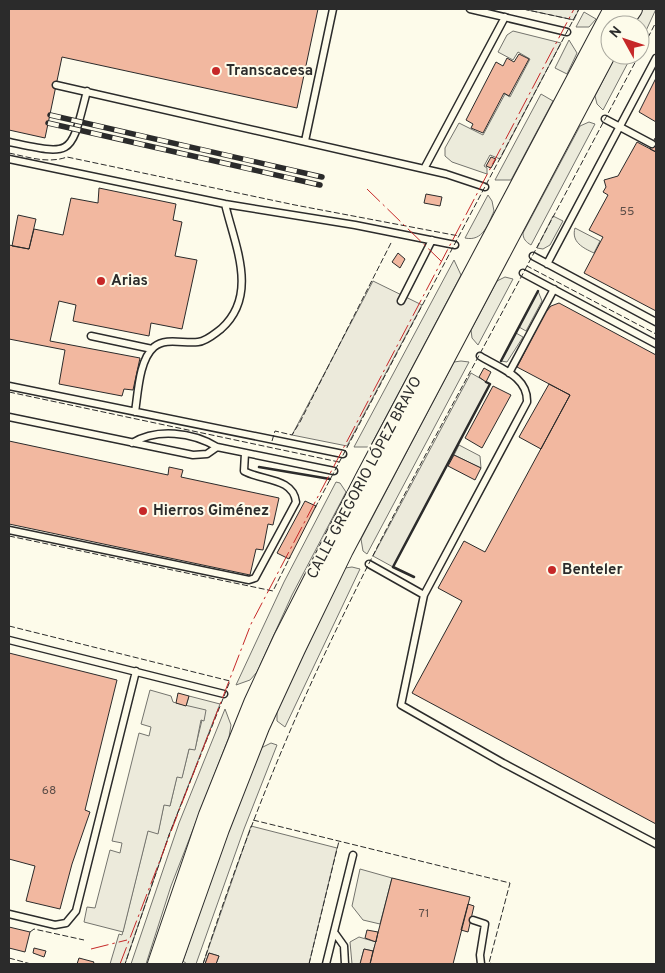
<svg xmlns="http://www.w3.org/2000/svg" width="665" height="973" viewBox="0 0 665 973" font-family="Overpass,sans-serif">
<rect width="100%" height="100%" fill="#fdfbea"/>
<!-- green -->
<path fill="#ecebdb" stroke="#74746e" d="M523 9H579L574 20Z
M643 9H656L644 35 640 33V25H632Z
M584 12 596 19 589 27H576Z
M513 31 561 43 500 159 490 155 484 166 487 168V174L452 162 445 156V148L459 123 483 135 505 94 510 97 530 59 518 52 513 60 498 52 507 35Z
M569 40 577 53 567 74 555 68Z
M616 55H632L603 110 597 104 595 96Z
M541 94 553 101 511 180H495Z
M589 122 595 124 531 245C526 242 523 239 523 233L580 126Z
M488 195 492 201 494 211C488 224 483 242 465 238Z
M553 216 563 221 550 245 543 249 537 248Z
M575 228 600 241 594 253C583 248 571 242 575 228Z
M454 260 461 275 370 447H354Z
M505 277 513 279 478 345 472 338 471 330 497 281Z
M538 291 542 301 526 331 519 327Z
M516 333 523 337 507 362 501 361Z
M461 361 469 362 367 554 363 551 361 539 454 362Z
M459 445 480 456 481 468 454 455Z
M336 482 340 483 346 492 292 595 257 672 250 680 236 685 284 582Z
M352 567 360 569 285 727 277 721V710L345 568Z
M189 696 220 704 169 835 125 964H110L119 934 122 935 148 830 158 833 164 804 170 806 177 776 182 777 189 749H195L202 720 186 706Z
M225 709 231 725 229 737 171 886 146 964H131L179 823Z
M271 743 277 745 244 829 196 964H187L183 961 215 866 261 748Z
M360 869 392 878 380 924 363 920 352 906Z
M359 937 376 942 373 951 364 949 360 964H352L350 942Z"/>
<!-- parking -->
<path fill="#eceadb" stroke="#74746e" d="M373 281 422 305 347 446 292 435Z
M471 373 490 384 393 567 373 556Z
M150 690 171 696 173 702 176 703 206 710 204 721 201 720 195 750 189 749 182 778 177 777 170 806 164 805 158 834 148 831 123 932 84 922 87 907 95 908 110 850 120 853 122 843 112 841 139 733 149 736 151 727 141 724Z
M251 826 337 848 309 964H216L219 956 209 953 205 964H203Z"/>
<!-- building -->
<path fill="#f2b8a0" stroke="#2b2b2b" d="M9 9H318L297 108 62 57 45 138 9 130Z
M519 54 529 59 509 96 504 93 483 133 471 128 473 124 466 120 496 62 503 66 507 58 514 62Z
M656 78V122L639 112Z
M655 138H656V152L650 149Z
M637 142 656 152V311L584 273 603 237 589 230 608 195 603 192 606 187 604 180 618 176Z
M491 157 496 159 491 168 486 166Z
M99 188 176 204 173 220 182 222 175 256 197 260 182 329 151 323 149 336 73 321 76 305 59 301 50 341 140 358 133 390 124 389 122 396 59 384 65 350 9 339V245L29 249 34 229 63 235 71 198 98 203Z
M426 194 442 197 440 206 424 203Z
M18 215 36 219 29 249 12 246Z
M398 253 405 259 400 268 392 262Z
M559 303 656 355V824L412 693 462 601 438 588 464 541 485 552 570 395 517 367 545 313 551 306Z
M484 368 491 372 486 382 479 377Z
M549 384 570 395 541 449 519 437Z
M493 386 511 395 482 448 465 438Z
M9 441 168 475 169 467 183 470 181 477 279 498 273 525 268 524 263 550 256 549 250 575 9 524Z
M454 455 481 468 475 480 448 466Z
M305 501 316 506 289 559 277 553Z
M9 653 117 680 85 810 90 812 72 864 60 909 26 901 35 866 9 859Z
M178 693 189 696 186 706 176 703Z
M392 878 470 897 453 964H370Z
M468 904 474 906 468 932 461 930Z
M9 927 30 932 25 952 9 948Z
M367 930 378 932 376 942 365 938Z
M34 948 46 951 44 957 33 953Z
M364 949 373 951 370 964H360Z
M209 953 219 956 216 964H205Z
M79 958 94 962 93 964H77Z"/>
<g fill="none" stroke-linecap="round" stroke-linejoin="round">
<defs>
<path id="service" d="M470 9 567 32
M56 85 446 174 485 187
M605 119 652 144
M305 141 333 9
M9 142C75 156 70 156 87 91
M9 159 225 204 355 225 455 245
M424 169 505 17
M533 256 656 322
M547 264 656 58
M523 273 656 344
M401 301 432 240
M91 336 152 349
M509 373 554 289
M9 386 343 454
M135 412C138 393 139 360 154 347 166 337 184 344 198 342 207 341 214 334 221 329 259 295 235 246 225 204
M9 417 193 455 207 454 217 447 334 471
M132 443C157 428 192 432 217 447
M9 530 249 580 255 578 296 502C293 477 261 481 244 471L245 453
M369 564 424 595 401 705 503 763 656 844
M424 595 527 402C528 376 499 368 480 356
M9 640 224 694
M9 914 55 925 66 923 76 911 136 671
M473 920 485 924 480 955 481 964
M334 932 344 946 345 964
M326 964 353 855"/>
<path id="secondary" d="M622 25 633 9
M157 964 208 815 253 703 283 638 365 477 613 9
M172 964 220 829 260 727 296 649 344 550 610 47"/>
</defs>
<!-- service casing -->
<use href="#service" stroke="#2b2b2b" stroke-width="9"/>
<!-- secondary casing -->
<use href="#secondary" stroke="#2b2b2b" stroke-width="20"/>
<!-- service -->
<use href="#service" stroke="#fdfbea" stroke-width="6"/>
<!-- secondary -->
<use href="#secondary" stroke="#fdfbea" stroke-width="18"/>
<defs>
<path id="rail" d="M50 115 322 177
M48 123 320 185"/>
</defs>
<!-- rail casing -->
<use href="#rail" stroke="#2b2b2b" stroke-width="5.5"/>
<!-- rail -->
<use href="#rail" stroke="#fdfbea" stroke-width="4" stroke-dasharray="11" stroke-linecap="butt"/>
<!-- fence -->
<path stroke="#2b2b2b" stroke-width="1" stroke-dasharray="6 2.5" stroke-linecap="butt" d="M523 9 574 20
M640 53 656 22
M639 55 527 266 656 334
M9 153C28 157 48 164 67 157L295 205 459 236
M9 392 339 462
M272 441 275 431 292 435 300 422 392 241
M315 508 579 9
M9 536 273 591 290 557
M9 626 230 681 169 835 125 964
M253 820 510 883 489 963 494 964
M30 932 34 929 84 940
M9 958 31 964
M203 964C238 856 279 750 328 647 389 518 460 392 527 266
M309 964 339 841"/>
<!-- wall -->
<path stroke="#2b2b2b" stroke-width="2.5" d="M501 361 538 291
M259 467 330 479
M414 577 393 567 490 384 486 382"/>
<!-- power -->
<path stroke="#c62828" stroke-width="1" stroke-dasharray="18 4 2.5 4" stroke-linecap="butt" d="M367 189 441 261
M91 949 127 940
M120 964 251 624 574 9"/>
</g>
<!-- markers -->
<g fill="#c62828" stroke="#fdfbea" stroke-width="2">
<circle cx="216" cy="71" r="5"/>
<circle cx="101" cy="281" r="5"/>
<circle cx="143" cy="511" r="5"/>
<circle cx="552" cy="570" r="5"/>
</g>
<g text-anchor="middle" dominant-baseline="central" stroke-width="4" stroke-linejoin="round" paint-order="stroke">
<!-- number labels -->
<g font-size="12" fill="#5d4e48">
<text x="627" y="212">55</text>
<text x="49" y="791">68</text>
<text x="424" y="914">71</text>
</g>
<!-- poi labels -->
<g font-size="15" font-weight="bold" fill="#2b2b2b" stroke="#fdfbea" text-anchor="start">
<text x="226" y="71">Transcacesa</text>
<text x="111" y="281">Arias</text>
<text x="153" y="511">Hierros Giménez</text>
<text x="562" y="570">Benteler</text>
</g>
<!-- street labels -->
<g font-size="15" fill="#2b2b2b" stroke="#fdfbea">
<text transform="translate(365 478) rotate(-62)">CALLE GREGORIO LÓPEZ BRAVO</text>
</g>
</g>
<!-- border -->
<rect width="665" height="973" fill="none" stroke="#2b2b2b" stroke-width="20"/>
<!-- north arrow -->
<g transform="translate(625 40) rotate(310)"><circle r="24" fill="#fdfbea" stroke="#a9a89e"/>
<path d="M0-4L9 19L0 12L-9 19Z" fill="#c62828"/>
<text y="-8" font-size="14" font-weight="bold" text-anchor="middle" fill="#2b2b2b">N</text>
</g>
</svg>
